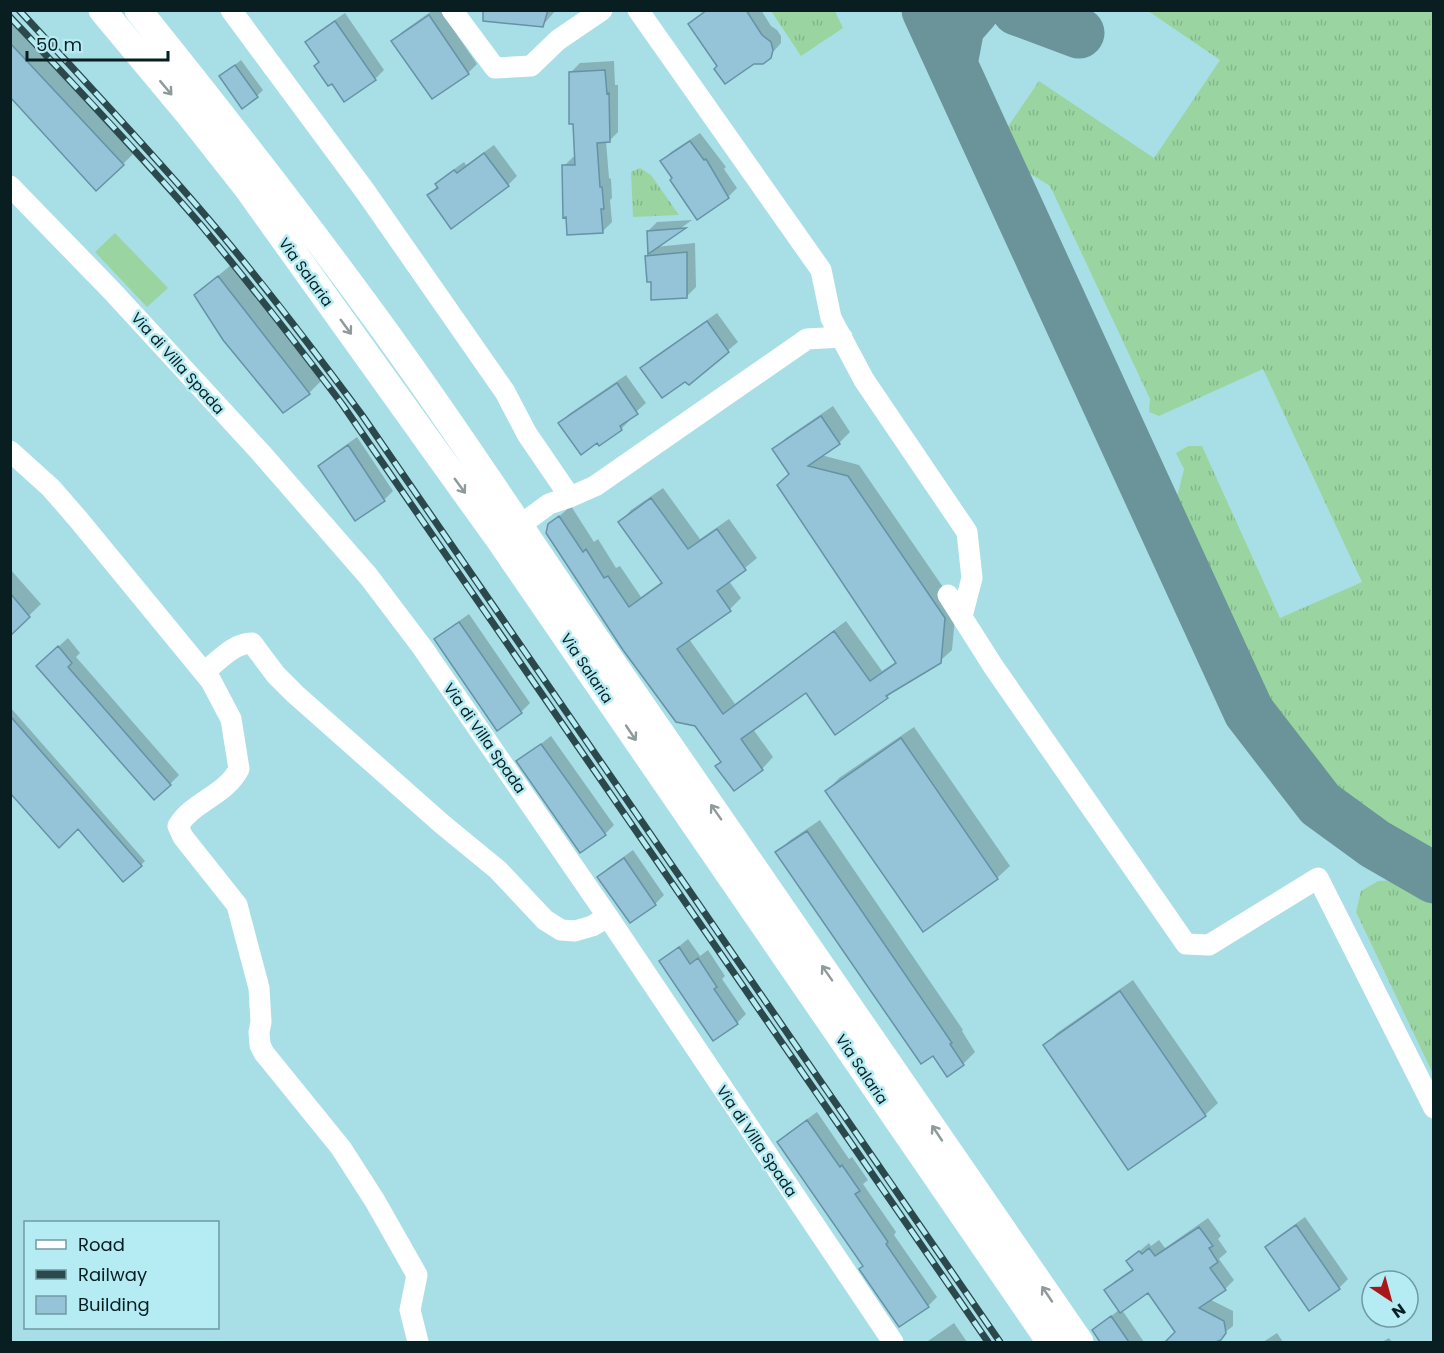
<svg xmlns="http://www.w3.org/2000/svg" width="1444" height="1353" viewBox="0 0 1444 1353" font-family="Poppins,sans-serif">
<defs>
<pattern id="grass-tufts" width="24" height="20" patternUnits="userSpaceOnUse" patternTransform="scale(1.5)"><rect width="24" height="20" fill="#9ad5a1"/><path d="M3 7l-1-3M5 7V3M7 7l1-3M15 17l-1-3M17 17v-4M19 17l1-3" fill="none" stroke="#83b68a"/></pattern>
</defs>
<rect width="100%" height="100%" fill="#a8dfe7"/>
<!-- grass -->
<path fill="url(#grass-tufts)" d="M771 11H835L843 28 801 56Z
M1148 11H1433V857L1419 850 1348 802 1302 749 1261 688 1175 505 1184 469 1176 453 1188 446H1202L1280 618 1362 582 1263 369 1159 416 1149 412 1150 399 1050 186 1018 166 1007 128 1039 81 1154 158 1220 60Z
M640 168 651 175 679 215 633 217 631 172Z
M1397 880 1433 893V1074L1356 912 1361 891 1378 881Z"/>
<!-- garden -->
<path fill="#9ad5a1" d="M115 233 168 288 147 307 95 252Z"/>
<!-- shadow -->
<path fill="#0003" d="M433 10H440L477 64 468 73 393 41 402 32Z
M486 10H556L543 25Z
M706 10H761L771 26 777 30 781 36V43L766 60 690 24Z
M345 13 384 70 375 79 332 82 307 42 316 33Z
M10 19 134 153 123 164 10 95Z
M241 60 263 90 257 96 220 77Z
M614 61 615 85H618V132L609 141H606L609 178 611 179 612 198 610 200 612 222 602 232 564 166 573 157H577L570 73 580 63Z
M700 133 726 167 724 169 737 188 728 197 673 178 662 161 671 152Z
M494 145 517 176 508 185 429 196 446 175 464 162 466 165Z
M692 220 655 247 695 243 696 287 687 296 652 280 647 256 649 254 648 231 657 222Z
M231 265 321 381 309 393 195 295Z
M717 313 738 342 689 383 642 369 651 359Z
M626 375 646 403 629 418 630 420 621 429 599 444 560 423 569 414Z
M833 406 850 432 839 443 821 455 859 465 956 606 952 650 940 661 895 689 887 697 807 691 753 729 773 757 762 769 549 525 571 506 594 542 598 539 616 568 620 566 641 597 663 581 620 522 631 510 663 488 700 539 729 519 757 558 729 581 741 598 730 609 689 639 735 704 846 621 882 671 897 661 791 473 774 449 786 438Z
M357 437 393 491 384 500 320 466 329 457Z
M10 569 41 604 13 631 10 628Z
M469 614 530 703 521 712 497 729 436 640 445 631Z
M68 638 80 653 76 657 179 775 170 784 47 657Z
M10 707 145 861 141 865 78 827 10 791Z
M914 727 1010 866 997 878 827 791 839 778Z
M551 736 614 825 605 834 518 762Z
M820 820 963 1030 962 1031 975 1052 963 1064 947 1075 777 853 789 841Z
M633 850 664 895 655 904 630 921 599 877 608 868Z
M688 939 700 956 708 950 725 976 722 979 746 1014 737 1023 661 961Z
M1133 980 1218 1103 1205 1115 1045 1045 1057 1033Z
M817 1112 849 1159 852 1157 868 1180 863 1184 896 1232 894 1235 937 1297 928 1306 865 1266 779 1142 788 1133Z
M1305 1217 1348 1279 1339 1288 1313 1306 1267 1247 1276 1238Z
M1208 1218 1221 1236 1218 1239 1227 1252 1219 1259 1234 1280 1225 1289 1209 1299 1233 1311V1326L1213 1342H1167L1177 1332 1149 1291 1122 1310 1144 1342H1102L1094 1330 1120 1309 1106 1290 1115 1281 1134 1268 1128 1261 1149 1243 1151 1246 1159 1240 1165 1248Z
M954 1323 967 1342H926L928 1341Z
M1277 1333 1283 1342H1263Z
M1389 1338 1392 1342H1382Z"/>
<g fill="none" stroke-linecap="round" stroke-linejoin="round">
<!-- taxiway -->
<path stroke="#6a949a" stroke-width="51" d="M927 10 1249 712 1320 804 1375 844 1434 878
M1017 10 1079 33
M952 64 959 27 974 10"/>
</g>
<!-- building -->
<path fill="#95c3d8" stroke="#6592a6" stroke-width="1.5" d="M483 10H548L543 27 483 21Z
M707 10H746L762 35 771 42 773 50 771 58 763 64H754L725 84 714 69 717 66 688 24Z
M429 15 469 74 432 99 391 41Z
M335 21 376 80 344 102 332 84 328 86 314 66 319 62 305 42Z
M10 43 124 165 96 191 10 97Z
M235 65 258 97 242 109 219 76Z
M605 70 607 94 609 93 610 142 597 143 600 187H602L604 209H601L603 233 567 235 566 217 563 218 562 165H575L573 124H569V72Z
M690 141 704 160 706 159 729 198 697 220 670 180 672 178 660 161Z
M484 153 509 186 451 229 427 195 438 188 435 184 454 170 457 173Z
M686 228 648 254 647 231Z
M687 252V298L651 300V282H647L645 256Z
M218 276 310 394 283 413 223 340 194 295Z
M707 321 729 352 689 385 685 382 662 398 640 368Z
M617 383 638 414 620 426 622 430 599 446 597 443 581 455 558 423Z
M821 416 840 444 808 466 848 476 945 618 941 663 886 696 888 698 835 735 806 693 741 739 763 770 734 791 715 766 721 762 695 726 676 722 623 650 546 533 548 524 559 516 583 552 586 549 604 578 608 576 629 607 662 583 618 522 651 498 688 549 717 529 746 570 717 591 731 611 677 649 723 714 834 631 870 681 896 663 777 485 789 474 772 449Z
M348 445 385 501 355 521 318 466Z
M10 593 30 617 10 636Z
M459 622 522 713 497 731 434 639Z
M58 646 72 663 68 667 171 785 154 800 36 666Z
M10 716 142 866 123 882 78 829 59 848 10 793Z
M901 738 998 879 923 932 825 791Z
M541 744 606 835 580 853 516 761Z
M807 831 952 1043 950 1044 964 1065 947 1077 933 1056 921 1064 775 852Z
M624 858 656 905 630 923 597 877Z
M679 947 690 964 698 958 717 987 714 989 738 1024 713 1041 659 961Z
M1120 991 1206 1116 1128 1170 1043 1045Z
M807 1120 840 1167 842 1165 860 1191 855 1194 888 1242 886 1244 929 1307 899 1327 859 1269 863 1266 777 1142Z
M1296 1225 1340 1289 1309 1311 1265 1247Z
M1199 1227 1213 1246 1209 1248 1218 1262 1210 1268 1226 1290 1199 1308 1224 1321 1226 1333 1221 1340 1216 1342H1165L1175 1332 1148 1293 1120 1313 1104 1290 1133 1270 1126 1261 1139 1251 1142 1254 1149 1248 1155 1256Z
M1111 1316 1129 1342H1100L1092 1330Z"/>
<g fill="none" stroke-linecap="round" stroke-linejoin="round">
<!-- minor -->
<path stroke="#fff" stroke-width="21" d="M231 10 365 191 505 392 527 434 570 497 595 486 807 339 842 337
M452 10 495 68 531 66 558 40 602 10
M638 10 821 270 831 318 864 380 967 532 972 578 962 616
M10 186 112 291 261 453 369 577 422 647 608 917 893 1342
M10 451 51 488 78 519 211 681 231 719 239 769C225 796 193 801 178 826L183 837 237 905 259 988 261 1022 259 1032 260 1045 264 1053 341 1148 375 1201 417 1275 410 1310 418 1342
M507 535 549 504 570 497
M948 595 993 666 1186 944 1209 945 1318 878 1434 1108
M204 672C219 661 233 643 252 643L276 675 295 694 442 824 498 870 545 920 561 930 575 931 592 926 608 917"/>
<!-- major -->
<path stroke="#fff" stroke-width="27" d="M102 10 187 112 247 188 500 541 1050 1342
M138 10C216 107 292 204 366 305 444 411 516 521 590 630L1080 1342"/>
<defs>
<path id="rail" d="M19 10C80 76 141 141 199 208 257 275 310 345 362 415L1000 1342
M10 17C75 86 140 154 201 225 250 284 296 343 342 404L988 1342"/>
</defs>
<!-- rail casing -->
<use href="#rail" stroke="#2b494d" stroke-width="7"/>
<!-- rail -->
<use href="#rail" stroke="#b5ecf4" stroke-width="4.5" stroke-dasharray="14" stroke-linecap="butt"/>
</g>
<!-- one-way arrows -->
<defs><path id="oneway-shaft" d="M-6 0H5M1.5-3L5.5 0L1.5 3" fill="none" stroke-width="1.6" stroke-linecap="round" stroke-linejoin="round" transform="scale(1.5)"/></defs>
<g stroke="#909a9b">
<use href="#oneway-shaft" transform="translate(166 88) rotate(50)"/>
<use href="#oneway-shaft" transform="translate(346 327) rotate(54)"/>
<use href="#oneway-shaft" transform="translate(460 486) rotate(54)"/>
<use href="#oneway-shaft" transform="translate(631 733) rotate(56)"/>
<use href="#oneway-shaft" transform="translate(716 812) rotate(-125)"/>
<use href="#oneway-shaft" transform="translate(827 973) rotate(-125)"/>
<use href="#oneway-shaft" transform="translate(937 1133) rotate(-124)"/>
<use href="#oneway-shaft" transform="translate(1047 1294) rotate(-124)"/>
</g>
<g text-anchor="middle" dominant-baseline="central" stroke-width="5" stroke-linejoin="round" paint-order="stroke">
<!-- street labels -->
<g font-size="15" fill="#081e21" stroke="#b5ecf4">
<text transform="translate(306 272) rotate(54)">Via Salaria</text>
<text transform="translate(178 363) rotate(48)">Via di Villa Spada</text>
<text transform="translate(587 668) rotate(56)">Via Salaria</text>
<text transform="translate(485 738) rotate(55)">Via di Villa Spada</text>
<text transform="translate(862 1069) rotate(56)">Via Salaria</text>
<text transform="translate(757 1141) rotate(56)">Via di Villa Spada</text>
</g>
</g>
<!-- border -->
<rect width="1444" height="1353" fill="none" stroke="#081e21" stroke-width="24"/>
<!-- legend -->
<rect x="24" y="1221" width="195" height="108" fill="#b5ecf4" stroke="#709aa0" stroke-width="1.5"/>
<rect x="36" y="1240" width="30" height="9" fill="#ffffff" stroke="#709aa0" stroke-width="1.5"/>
<text x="78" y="1251" font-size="18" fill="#081e21">Road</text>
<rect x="36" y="1270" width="30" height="9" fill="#2b494d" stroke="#709aa0" stroke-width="1.5"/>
<text x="78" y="1281" font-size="18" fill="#081e21">Railway</text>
<rect x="36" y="1296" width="30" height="18" fill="#95c3d8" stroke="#709aa0" stroke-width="1.5"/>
<text x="78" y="1311" font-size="18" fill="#081e21">Building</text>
<!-- north arrow -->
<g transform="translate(1390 1299) rotate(144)"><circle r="28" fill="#b5ecf4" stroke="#709aa0" stroke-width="1.5"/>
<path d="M0-4.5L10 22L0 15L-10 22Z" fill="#aa1718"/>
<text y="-9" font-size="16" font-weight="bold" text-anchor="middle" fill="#081e21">N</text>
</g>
<!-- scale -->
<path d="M27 51v9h141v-9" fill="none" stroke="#081e21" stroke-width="3"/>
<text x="36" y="51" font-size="18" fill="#081e21" stroke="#b5ecf4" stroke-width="4.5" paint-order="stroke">50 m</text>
</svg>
